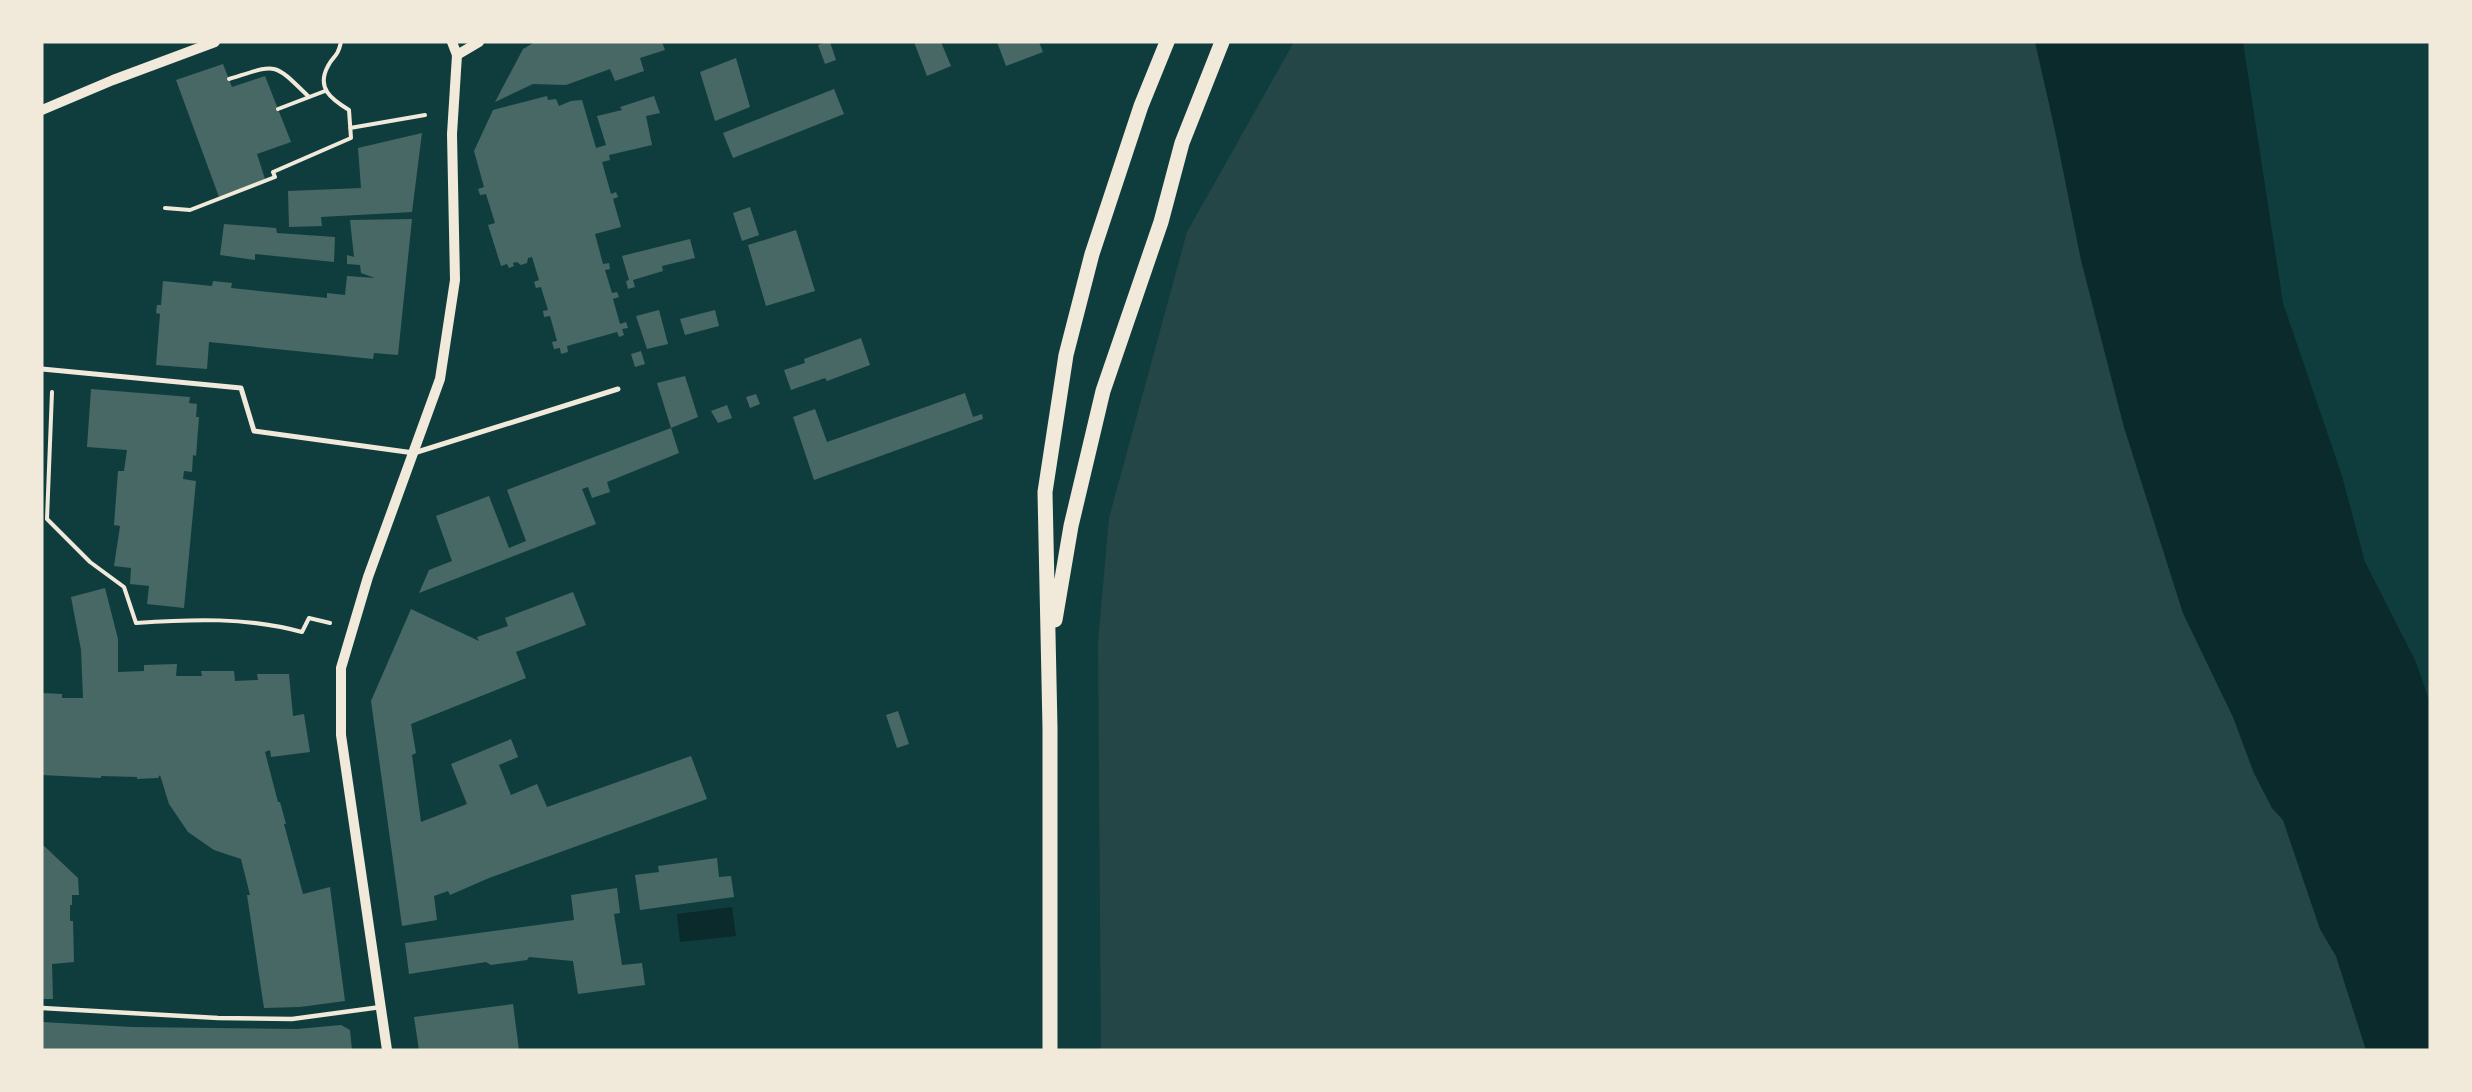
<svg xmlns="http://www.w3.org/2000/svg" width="2472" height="1092" viewBox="0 0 2472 1092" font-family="Mulish,sans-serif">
<rect width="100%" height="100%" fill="#0f3d3e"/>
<!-- green -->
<path fill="#244646" d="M1294 42H2037L2081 260 2124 427 2183 613 2233 717 2254 773 2272 808 2283 820 2320 929 2336 956 2366 1050H1101L1098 642 1109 518 1187 232Z"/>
<!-- water -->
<path fill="#0a2a2b" d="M2035 42H2243L2283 303 2342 476 2365 562 2416 662 2430 703V1050H2366L2336 956 2320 929 2283 820 2272 808 2254 773 2233 717 2183 613 2124 427 2081 260 2057 139Z
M732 907 736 936 680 942 677 914Z"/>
<!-- building -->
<path fill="#486865" d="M535 42H662L665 50 640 58 644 71 615 81 610 69 566 85 533 84 495 102 523 49Z
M825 42H830L836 60 825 64 818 45Z
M914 42H941L951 66 927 76Z
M997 42H1039L1043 52 1006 66Z
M736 58 750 107 715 121 700 72Z
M223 64 232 87 265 76 291 142 257 154 265 179 219 197 176 80Z
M834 89 844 114 733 158 723 133Z
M547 96 548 100 556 99 559 106 571 101 582 100 596 148 606 145 597 116 622 110 620 107 654 96 660 113 646 116 652 145 609 155 610 160 602 162 611 194 616 192 618 197 613 199 621 227 595 234 603 264 609 263 610 269 605 270 612 293 617 292 619 297 613 299 620 324 626 322 628 328 622 329 624 335 619 337 617 332 567 346 568 352 561 354 560 348 554 349 552 342 557 341 550 316 544 317 543 311 548 310 541 287 536 288 534 282 539 280 532 257 528 258 527 263 521 265 517 262 513 263 514 266 509 268 507 264 501 266 488 225 495 223 486 194 480 195 478 189 484 187 474 151 493 110Z
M422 133 412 212 321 217 322 226 289 227 288 191 361 188 358 148Z
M750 207 759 235 742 241 733 213Z
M412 219 398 355 374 353 373 359 209 342 207 369 156 365 160 314 156 313 157 305H161L163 281 212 286 213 281 232 283 231 288 327 298V293L345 295 347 276 375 278 361 273 360 265 347 264V255L354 257 350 220Z
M224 224 276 228 277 233 335 237 334 262 255 254V260L220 255Z
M796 230 815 291 766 306 748 245Z
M690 239 695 258 662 266 663 271 633 280 635 287 628 289 626 281 629 280 622 256Z
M659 310 668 344 647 349 636 316Z
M715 310 719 326 685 335 680 319Z
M861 338 870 365 827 381 825 378 791 390 784 370 805 363 804 359Z
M641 351 645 364 635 367 631 354Z
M685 376 698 417 671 428 657 383Z
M91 389 190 397 189 403 197 404 196 417H199L196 456 193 455 192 472 184 471 183 479 196 481 184 608 147 604 149 586 130 584 131 568 114 566 120 526 114 525 118 471H124L127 450 87 447Z
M965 393 973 417 982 414 983 419 814 480 793 417 815 409 827 442Z
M756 394 760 404 750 408 746 397Z
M727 405 732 418 718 423 711 411Z
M671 428 679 453 607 482 610 492 592 498 588 487 582 489 596 524 419 593 429 570 452 561 436 516 489 496 509 548 526 541 507 490Z
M105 588 118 639V672L144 671V665L177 664 176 676H202L201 671H234L235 681 258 680 257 674H289L293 716 304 714 310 752 271 757 270 750 265 752 278 802H280L286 824H284L303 894 330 887 345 1001 300 1007 264 1008 247 895H250L241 859 214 850 188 832 169 804 160 775 158 778 137 779V777L101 776V778L42 775V693L62 694V698H83L81 650 71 597Z
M573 592 586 625 516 652 526 678 411 724 416 753 412 755 421 822 467 804 451 764 511 739 518 757 499 765 511 795 537 784 547 807 691 756 707 799 489 878 450 895 448 891 434 896 437 920 402 926 371 701 411 609 479 641 477 637 508 626 505 618Z
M898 711 909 744 897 748 886 715Z
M42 844 78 878 79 895H72V905H70V921H73L74 962 52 964 53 999H42Z
M717 858 719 877 731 876 734 897 640 910 635 875 659 872 658 866Z
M617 888 620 913 614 914 622 965 642 963 645 985 578 994 573 961 529 957 527 960 491 965 486 962 409 974 405 943 574 920 571 895Z
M513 1004 519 1050H419L414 1017Z
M42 1022 132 1027 297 1029 341 1025 350 1030 352 1050H42Z"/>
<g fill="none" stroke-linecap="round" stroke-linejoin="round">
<!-- path -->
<path stroke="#f1e9da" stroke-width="4" d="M229 79C278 64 272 61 309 97
M278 109 325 91
M350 128 425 115
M165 208 190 210 275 177 273 172 351 138 349 110C331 99 316 88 328 66 334 54 337 59 341 42
M52 392 47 519 90 562 124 587 136 623C192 619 247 617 302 632L309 618 330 623"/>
<!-- service -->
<path stroke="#f1e9da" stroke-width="4.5" d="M42 1008 218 1018 292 1019 381 1007"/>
<!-- pedestrian -->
<path stroke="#f1e9da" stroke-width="5" d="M42 369 241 388 254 431 414 453 618 389"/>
<!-- tertiary -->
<path stroke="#f1e9da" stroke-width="10" d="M457 55 479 42
M42 110 113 80 215 42
M387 1050 341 735V668L368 577 440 379 455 280 452 134 457 55 452 42"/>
<!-- primary -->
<path stroke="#f1e9da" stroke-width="15" d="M1055 620 1071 526 1103 391 1161 222 1182 143 1222 42
M1050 1050V728L1045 492 1066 355 1092 254 1141 106 1167 42"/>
</g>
<!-- border -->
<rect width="2472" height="1092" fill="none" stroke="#f1e9da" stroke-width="87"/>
</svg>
